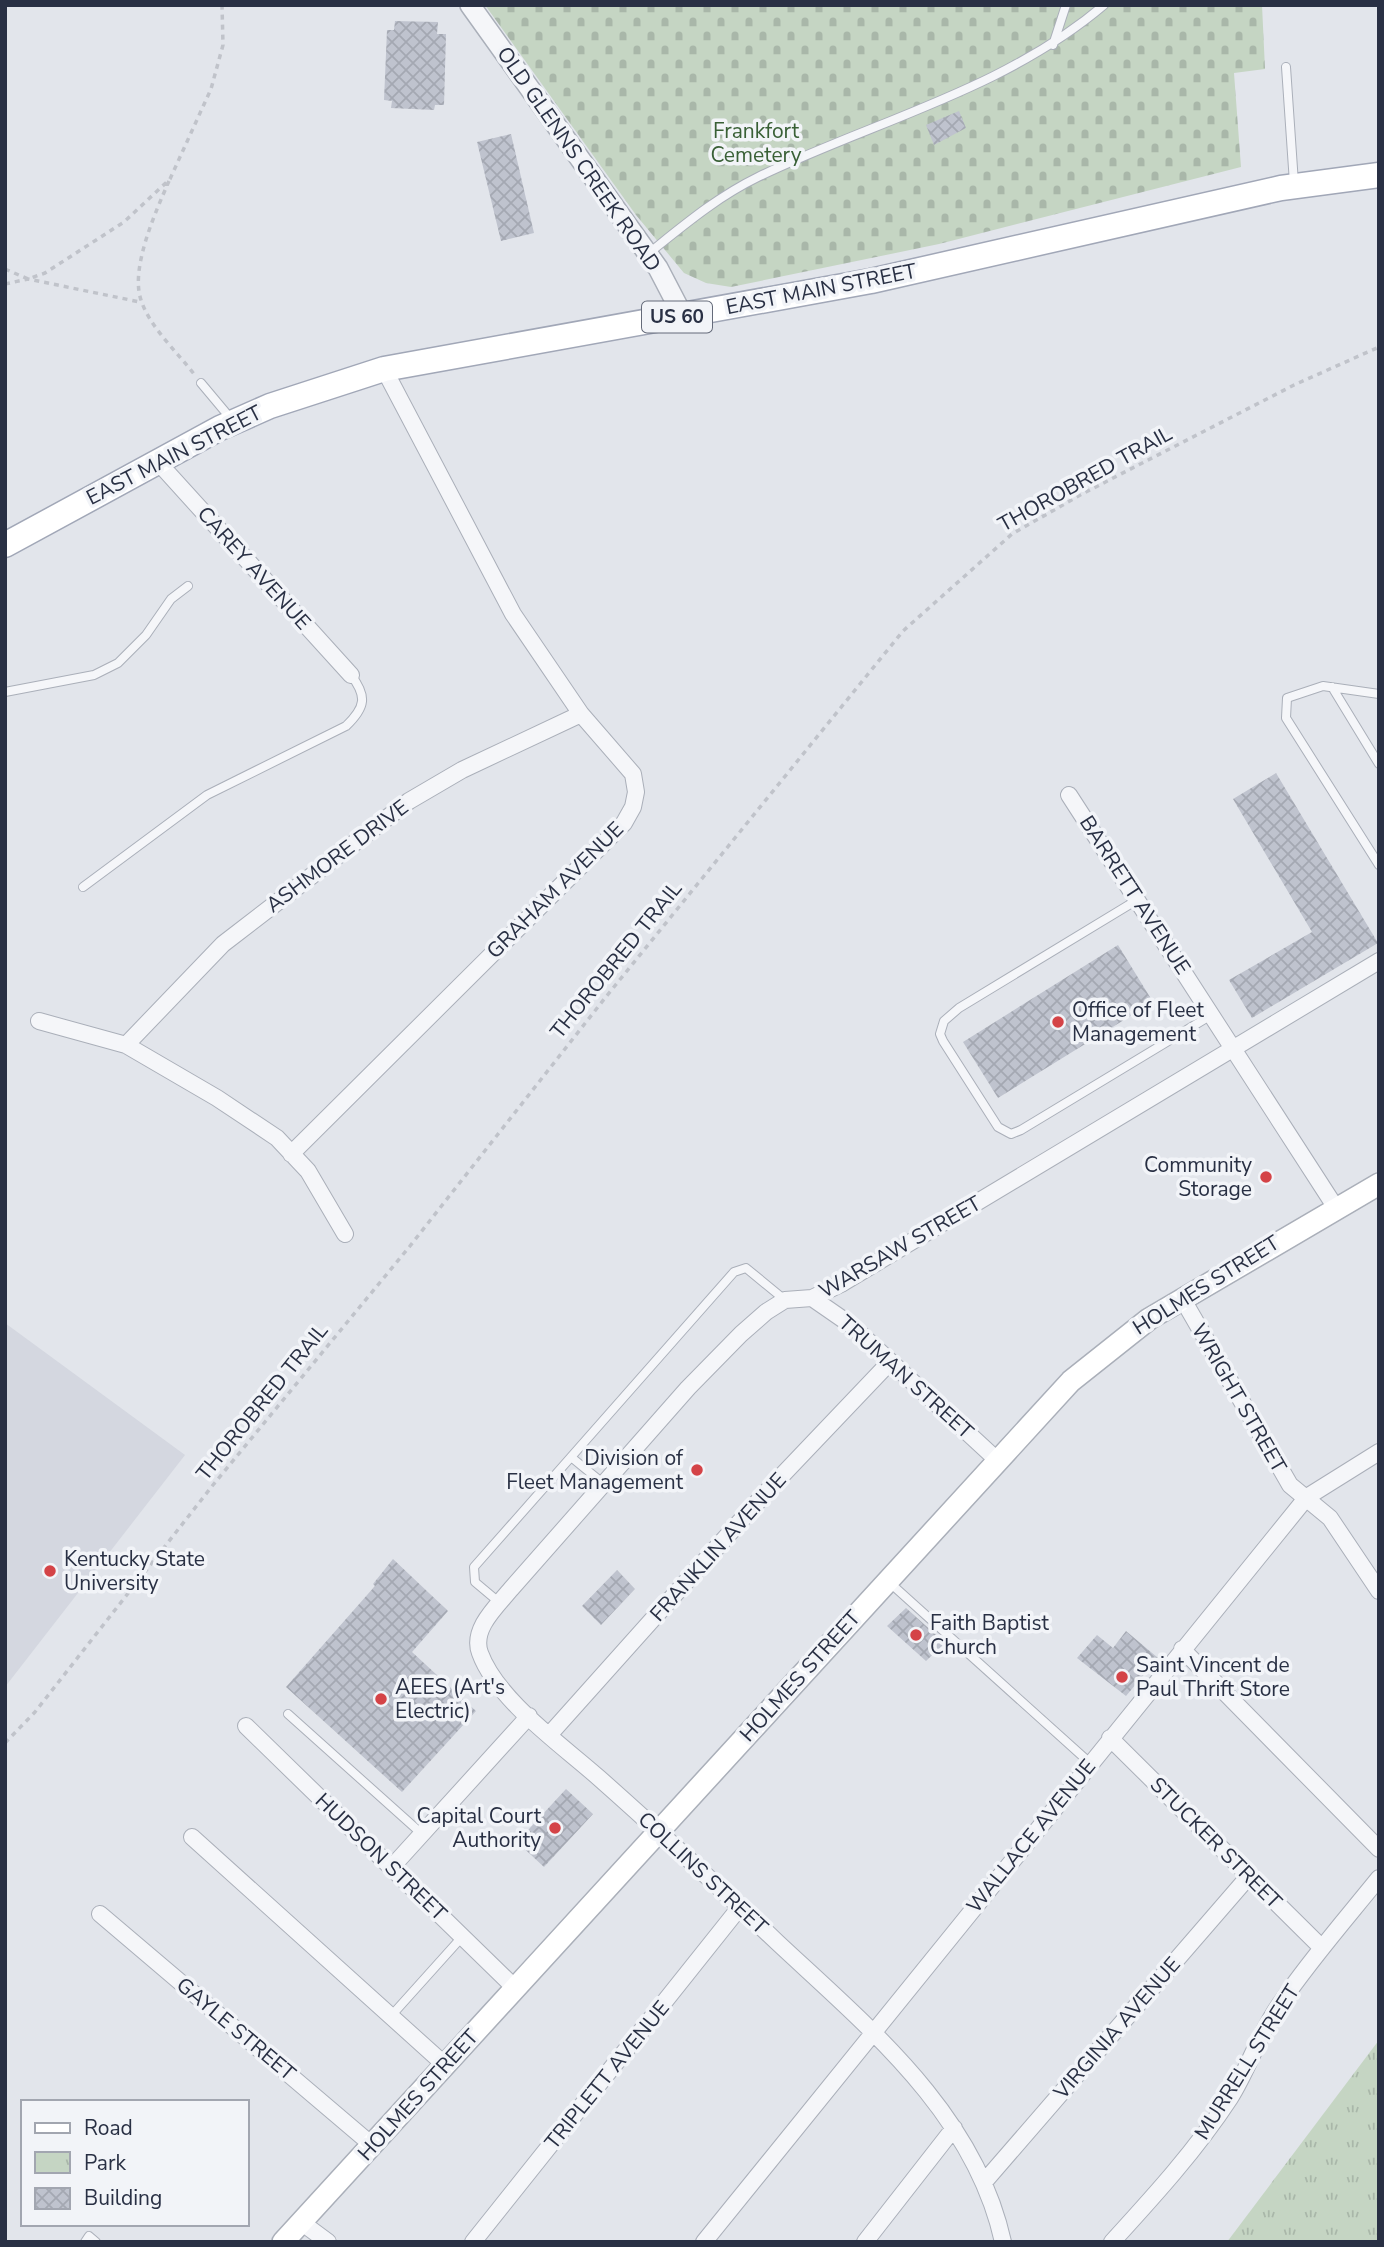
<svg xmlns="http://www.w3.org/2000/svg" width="1384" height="2247" viewBox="0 0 1384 2247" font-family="'Nunito Sans',sans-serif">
<defs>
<pattern id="cemetery-stones" width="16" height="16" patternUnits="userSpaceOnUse" patternTransform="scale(1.75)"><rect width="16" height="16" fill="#c5d5c3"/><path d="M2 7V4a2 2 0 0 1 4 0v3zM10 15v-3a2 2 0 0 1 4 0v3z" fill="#a9b7a9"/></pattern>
<pattern id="park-tufts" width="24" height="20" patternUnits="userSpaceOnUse" patternTransform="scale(1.75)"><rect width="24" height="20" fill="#c5d5c3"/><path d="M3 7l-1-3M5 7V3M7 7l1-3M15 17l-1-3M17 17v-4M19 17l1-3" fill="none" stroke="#a9b7a9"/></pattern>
<pattern id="building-cross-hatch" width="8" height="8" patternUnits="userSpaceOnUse" patternTransform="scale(1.75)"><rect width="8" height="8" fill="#bfc3ce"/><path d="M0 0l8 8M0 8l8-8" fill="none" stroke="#a4a8b2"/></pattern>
</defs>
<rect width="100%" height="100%" fill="#e2e5eb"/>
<!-- built -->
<path fill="#d4d7e0" d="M5 1323 185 1455 5 1687Z"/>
<!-- cemetery -->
<path fill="url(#cemetery-stones)" d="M485 5H1262L1265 69 1234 73 1241 167 939 244 731 287 706 283 684 273 636 215Z"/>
<!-- park -->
<path fill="url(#park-tufts)" d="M1379 2040V2242H1227Z"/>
<!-- building -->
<path fill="url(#building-cross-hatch)" d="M395 21 438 22 437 34H446L444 105H435L434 110 391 108 392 101 384 100 387 30H394Z
M959 111 966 128 934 145 926 125Z
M511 134 534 233 501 241 477 142Z
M1276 773 1378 943 1252 1018 1229 980 1312 932 1233 799Z
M1118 945 1153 1002 998 1098 963 1042Z
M393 1559 448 1611 412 1652 476 1711 402 1792 286 1687 375 1586 373 1584Z
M617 1570 635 1589 601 1625 582 1606Z
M906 1608 945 1643 926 1661 887 1626Z
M1126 1631 1158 1658 1126 1696 1077 1658 1097 1635 1113 1648Z
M566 1789 593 1814 544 1867 517 1842Z"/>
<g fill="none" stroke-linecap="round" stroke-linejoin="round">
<defs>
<path id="service" d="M1053 45 1066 5
M1286 67 1294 183
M649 253C684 225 717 197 758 177 874 121 1004 90 1104 5
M201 383 232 420
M1332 687 1379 764
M5 692 94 675 118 663 146 635 171 599 188 586
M1379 694 1323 686 1287 698 1286 718 1379 865
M83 887 207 795 346 726C366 707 367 696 351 675
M1137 900 959 1008 944 1021 940 1034 943 1041 998 1127 1011 1134 1021 1130 1213 1014
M571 1457 734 1272 746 1268 785 1300
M889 1582 1090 1763
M500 1603 475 1582 474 1567 571 1457 604 1484
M288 1714 422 1834
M391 2016 462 1937
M85 2242 89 2236 96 2242"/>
<path id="minor" d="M157 461 351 675
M1069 795 1336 1208
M39 1021 126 1045 217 1098 277 1138 308 1171 345 1234
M126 1045 223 944 409 801 462 770 581 714
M291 1154 624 823 633 807 636 792 633 774 581 714 513 614 384 369
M812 1298 851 1325 997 1460
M1182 1298 1290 1485 1330 1518 1379 1591
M1182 1649 1379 1849
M246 1726 515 1988
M550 1734 770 1488 890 1362
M1110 1738 1322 1948
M192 1837 445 2065
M391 1868 529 1716
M100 1914 372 2145
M985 2181 1249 1876
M301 2222 328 2242
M473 2242 740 1907
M704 2242 1307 1497 1379 1452
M865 2242 954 2128
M1003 2242C975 2114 869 2028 778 1943 719 1887 660 1832 599 1778 562 1745 497 1700 480 1653 471 1629 497 1606 511 1589L688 1388 741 1334 766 1312 785 1300 812 1298 841 1284 1379 961
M1112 2242C1154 2196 1196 2150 1230 2098 1249 2068 1259 2033 1280 2004 1310 1960 1345 1920 1379 1878"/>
<path id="tertiary" d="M470 5 658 268 683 316"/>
<path id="secondary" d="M283 2242 1071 1381 1149 1319 1379 1184"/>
<path id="primary" d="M5 545 220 428 270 406 384 369 871 281 1281 188 1379 175"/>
</defs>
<!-- service casing -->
<use href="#service" stroke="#aaafb9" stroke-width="10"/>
<!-- minor casing -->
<use href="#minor" stroke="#aaafb9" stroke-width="18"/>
<!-- tertiary casing -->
<use href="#tertiary" stroke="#aaafb9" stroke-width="22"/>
<!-- secondary casing -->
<use href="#secondary" stroke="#aaafb9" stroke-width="24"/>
<!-- primary casing -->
<use href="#primary" stroke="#a1a7b7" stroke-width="27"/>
<!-- path -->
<path stroke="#c0c3ca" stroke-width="3.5" stroke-dasharray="5 5" stroke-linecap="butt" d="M169 181C156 211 130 268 141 300 149 326 177 352 194 374
M5 269 28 279 45 273 124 222 170 179 211 89 223 45 222 5
M5 284 28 279 140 302
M5 1743 35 1712 213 1485 410 1246 605 998 903 631 1012 534 1082 494 1294 385 1379 347"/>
<!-- service -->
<use href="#service" stroke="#f5f6f9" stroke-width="8"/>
<!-- minor -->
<use href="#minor" stroke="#f5f6f9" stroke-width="16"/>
<!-- tertiary -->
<use href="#tertiary" stroke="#f5f6f9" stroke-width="19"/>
<!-- secondary -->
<use href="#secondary" stroke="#fff" stroke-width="21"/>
<!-- primary -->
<use href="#primary" stroke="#fff" stroke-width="24"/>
</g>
<!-- markers -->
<g fill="#d44347" stroke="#f2f4f8" stroke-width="2.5">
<circle cx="1058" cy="1022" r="7"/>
<circle cx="1266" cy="1177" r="7"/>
<circle cx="697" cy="1470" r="7"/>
<circle cx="50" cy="1571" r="7"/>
<circle cx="916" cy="1635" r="7"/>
<circle cx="1122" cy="1677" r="7"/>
<circle cx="381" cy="1699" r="7"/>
<circle cx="555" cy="1828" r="7"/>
</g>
<g text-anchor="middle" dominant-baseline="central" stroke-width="7" stroke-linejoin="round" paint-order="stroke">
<!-- shield labels -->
<rect fill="#f2f4f8" stroke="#656b7a" stroke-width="2" x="642" y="301.5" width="70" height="31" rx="5"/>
<g font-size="19" font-weight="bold" fill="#293044">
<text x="677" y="317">US 60</text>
</g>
<!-- park labels -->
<g font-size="21" fill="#396036" stroke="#f2f4f8">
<text x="756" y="131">Frankfort<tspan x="756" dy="24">Cemetery</tspan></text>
</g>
<!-- street labels -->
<g font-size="21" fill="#293044" stroke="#f2f4f8">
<text transform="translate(579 159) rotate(55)">OLD GLENNS CREEK ROAD</text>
<text transform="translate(821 289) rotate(-11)">EAST MAIN STREET</text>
<text transform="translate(174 455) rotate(-27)">EAST MAIN STREET</text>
<text transform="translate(1085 479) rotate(-29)">THOROBRED TRAIL</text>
<text transform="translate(254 568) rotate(48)">CAREY AVENUE</text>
<text transform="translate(337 856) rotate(-37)">ASHMORE DRIVE</text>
<text transform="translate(555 890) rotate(-45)">GRAHAM AVENUE</text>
<text transform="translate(1135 895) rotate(57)">BARRETT AVENUE</text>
<text transform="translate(616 960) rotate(-51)">THOROBRED TRAIL</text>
<text transform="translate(900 1247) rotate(-30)">WARSAW STREET</text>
<text transform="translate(1206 1285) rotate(-32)">HOLMES STREET</text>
<text transform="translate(906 1377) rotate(42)">TRUMAN STREET</text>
<text transform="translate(1239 1398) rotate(60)">WRIGHT STREET</text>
<text transform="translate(262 1402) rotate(-51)">THOROBRED TRAIL</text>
<text transform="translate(718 1547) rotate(-48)">FRANKLIN AVENUE</text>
<text transform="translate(800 1676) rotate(-48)">HOLMES STREET</text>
<text transform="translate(1031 1836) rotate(-51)">WALLACE AVENUE</text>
<text transform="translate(1216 1843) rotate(45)">STUCKER STREET</text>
<text transform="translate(381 1857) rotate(44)">HUDSON STREET</text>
<text transform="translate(703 1873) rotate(43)">COLLINS STREET</text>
<text transform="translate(1117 2028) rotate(-49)">VIRGINIA AVENUE</text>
<text transform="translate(236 2029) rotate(40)">GAYLE STREET</text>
<text transform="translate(1247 2062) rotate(-58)">MURRELL STREET</text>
<text transform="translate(607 2075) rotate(-51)">TRIPLETT AVENUE</text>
<text transform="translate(418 2095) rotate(-48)">HOLMES STREET</text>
</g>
<!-- poi labels -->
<g font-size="21" fill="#293044" stroke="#f2f4f8" text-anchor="start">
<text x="1072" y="1010">Office of Fleet<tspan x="1072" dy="24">Management</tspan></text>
<text x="1252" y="1165" text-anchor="end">Community<tspan x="1252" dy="24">Storage</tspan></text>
<text x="683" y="1458" text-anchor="end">Division of<tspan x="683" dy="24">Fleet Management</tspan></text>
<text x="64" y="1559">Kentucky State<tspan x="64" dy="24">University</tspan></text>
<text x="930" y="1623">Faith Baptist<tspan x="930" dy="24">Church</tspan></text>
<text x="1136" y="1665">Saint Vincent de<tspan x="1136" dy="24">Paul Thrift Store</tspan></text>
<text x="395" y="1687">AEES (Art's<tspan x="395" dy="24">Electric)</tspan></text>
<text x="541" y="1816" text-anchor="end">Capital Court<tspan x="541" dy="24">Authority</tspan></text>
</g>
</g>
<!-- border -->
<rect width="1384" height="2247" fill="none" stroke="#293044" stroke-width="14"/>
<!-- legend -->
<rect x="21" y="2100" width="228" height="126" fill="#f2f4f8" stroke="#a2a6b0" stroke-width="2"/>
<rect x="35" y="2123" width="35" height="10" fill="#ffffff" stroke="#a2a6b0" stroke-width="2"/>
<text x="84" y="2135" font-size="21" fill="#293044">Road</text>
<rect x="35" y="2152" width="35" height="21" fill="url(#park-tufts)" stroke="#a2a6b0" stroke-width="2"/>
<text x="84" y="2170" font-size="21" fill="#293044">Park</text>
<rect x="35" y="2188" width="35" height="21" fill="url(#building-cross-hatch)" stroke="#a2a6b0" stroke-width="2"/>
<text x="84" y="2205" font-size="21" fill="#293044">Building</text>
</svg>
